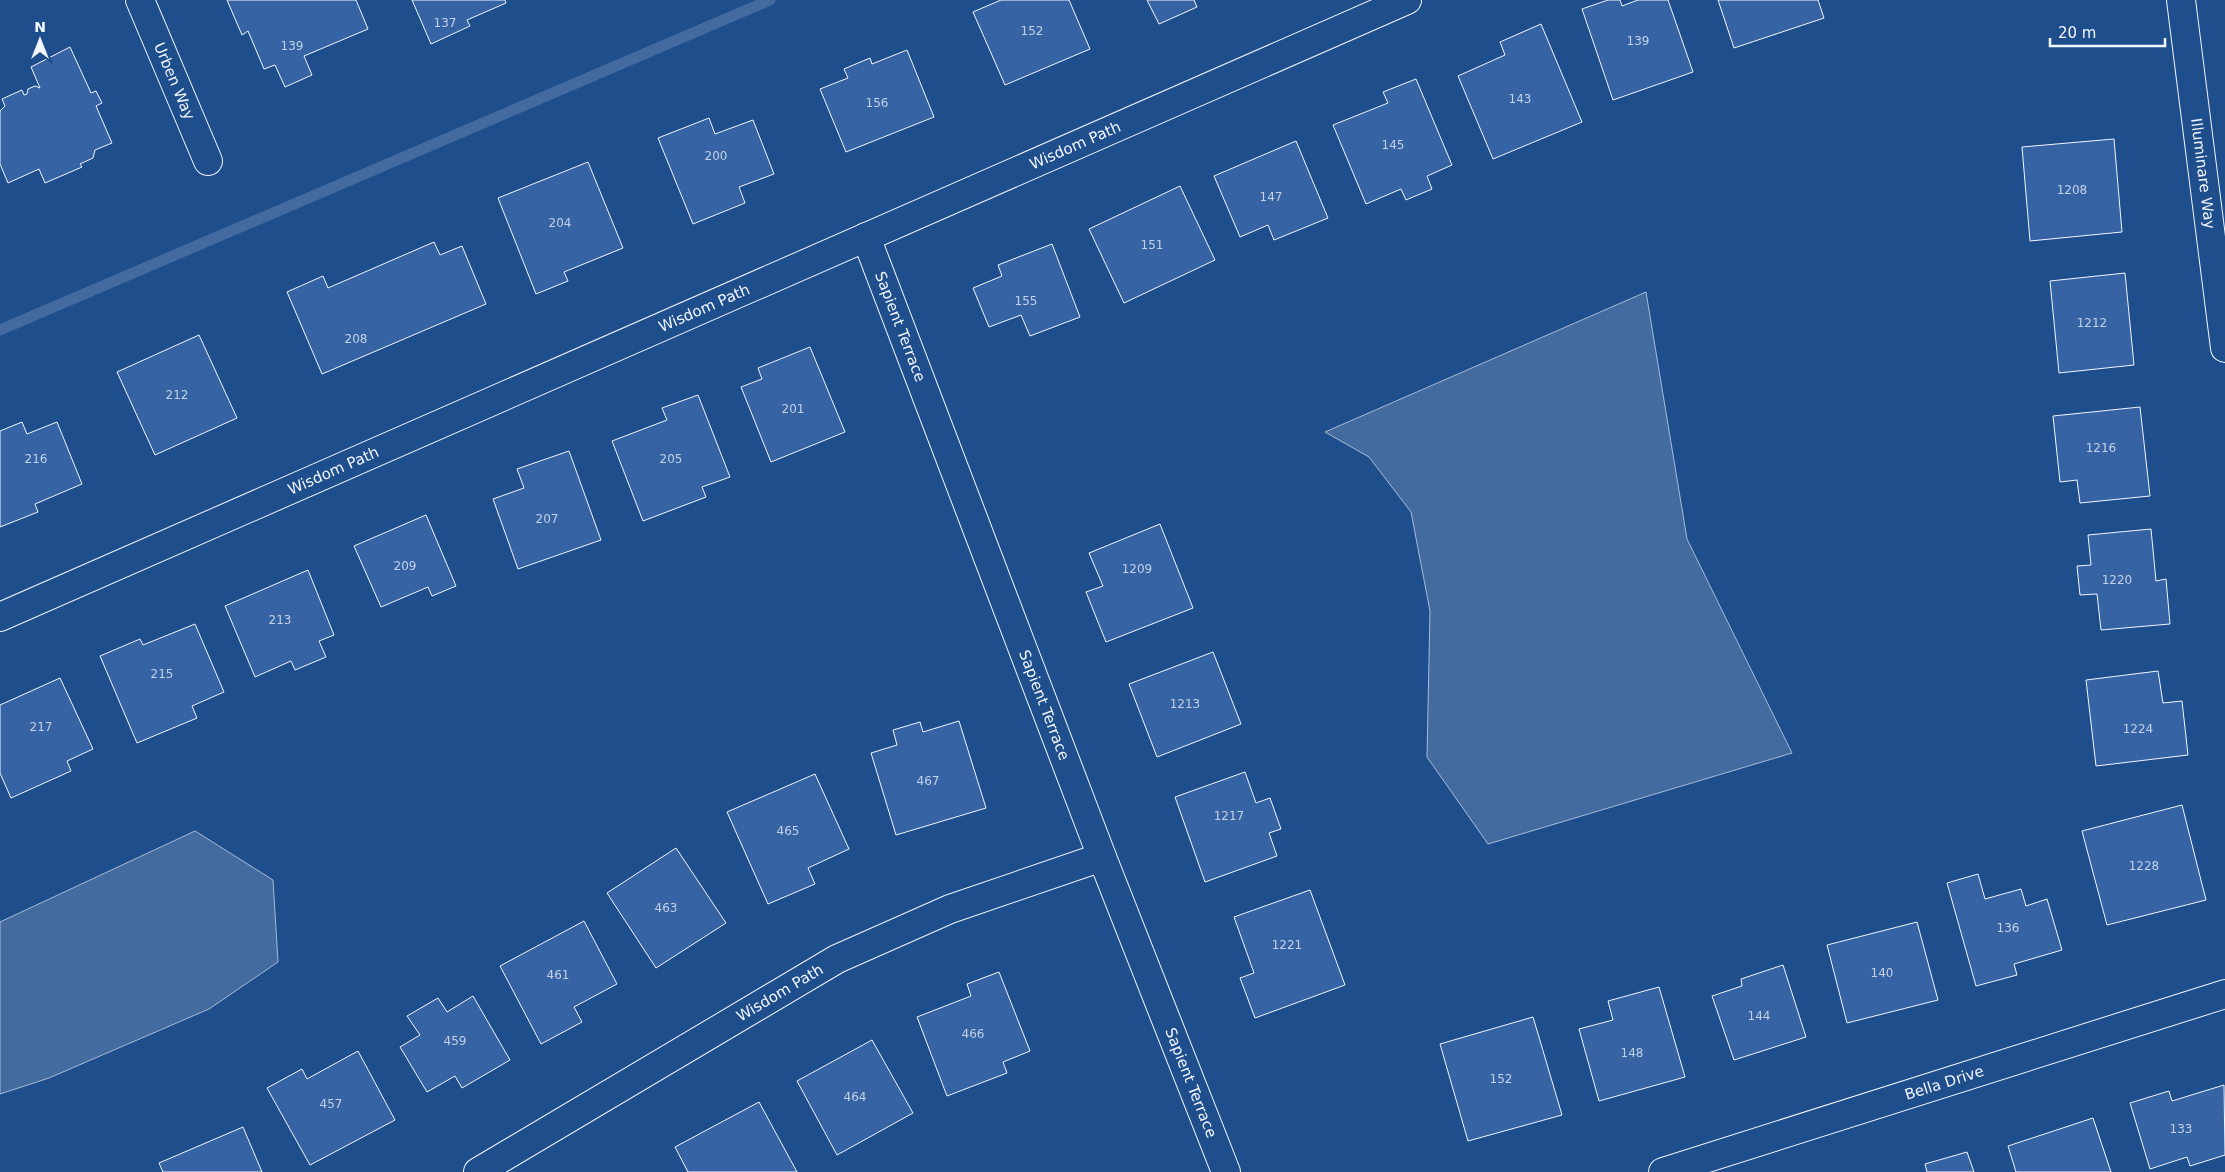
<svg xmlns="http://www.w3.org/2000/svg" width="2225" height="1172" viewBox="0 0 2225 1172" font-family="'DejaVu Sans',sans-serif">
<rect width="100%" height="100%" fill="#1f4e8c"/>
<!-- water -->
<path fill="#446ba0" stroke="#a8bbd7" d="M1646 292 1687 539 1792 753 1488 844 1427 757 1430 611 1411 512 1369 457 1325 432Z
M195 831 273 880 278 962 209 1009 49 1078 0 1094V922Z"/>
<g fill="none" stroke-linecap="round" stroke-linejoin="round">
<!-- stream -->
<path stroke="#446ba0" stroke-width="11" d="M0 330 770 0"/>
</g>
<!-- building -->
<path fill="#3563a3" stroke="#f2f6ff" d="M227 0H356L368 29 304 56 312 75 285 87 275 65 264 69 248 31 242 35Z
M412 0H505L506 3 467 20 470 26 431 44Z
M1001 0H1069L1090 49 1005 85 973 12Z
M1147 0H1194L1197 7 1159 24Z
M1608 0H1620L1622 6 1638 0H1668L1693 72 1613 100 1582 9Z
M1718 0H1818L1824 18 1734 48Z
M1541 24 1582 122 1493 159 1458 76 1505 55 1500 42Z
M70 47 91 93 96 91 102 103 96 106 112 143 95 150 93 158 80 164 82 167 45 183 39 169 8 183 0 164V111L5 106 2 99 22 90 24 95 27 94 28 89 35 86 40 88 31 67Z
M907 50 934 117 846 152 820 89 848 78 844 69 870 58 872 64Z
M1416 79 1452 165 1427 176 1432 189 1406 200 1401 189 1366 204 1333 125 1388 103 1383 92Z
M709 118 715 134 753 120 774 174 739 187 745 203 693 224 658 138Z
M2114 139 2122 232 2030 241 2022 147Z
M1296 141 1328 218 1274 240 1268 225 1240 237 1214 176Z
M588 162 623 248 564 272 568 281 536 294 498 198Z
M1180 186 1215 260 1124 303 1089 229Z
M434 242 440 255 462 246 486 304 322 374 287 292 323 276 328 288Z
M1052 244 1080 317 1030 336 1021 315 989 327 973 288 1002 276 998 265Z
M2125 273 2134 365 2059 373 2050 281Z
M199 335 237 418 155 455 117 372Z
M810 347 845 432 771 462 741 387 762 379 758 368Z
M698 395 730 477 702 487 706 497 643 521 612 441 667 420 662 408Z
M2140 407 2150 496 2080 503 2077 480 2060 482 2053 416Z
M22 422 27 434 57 422 82 484 35 504 38 512 0 527V431Z
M569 451 601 540 518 569 493 499 524 488 517 469Z
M426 515 456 586 432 596 428 587 381 607 354 546Z
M1160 524 1193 608 1106 642 1086 592 1103 586 1089 553Z
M2151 529 2156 581 2166 579 2170 624 2101 630 2097 594 2080 595 2077 566 2091 565 2088 535Z
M308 570 334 635 319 641 326 657 295 670 291 661 255 677 225 606Z
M195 624 224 692 192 706 197 718 137 743 100 656 140 639 143 645Z
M1213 652 1241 724 1157 757 1129 684Z
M2158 671 2163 703 2182 701 2188 755 2096 766 2086 680Z
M60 678 93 749 67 761 71 771 11 798 0 773V705Z
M959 721 986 808 896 835 871 753 897 745 893 730 920 722 923 732Z
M1245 772 1256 803 1270 798 1281 829 1269 833 1277 856 1205 882 1175 797Z
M815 774 849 849 808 868 815 884 768 904 727 812Z
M2182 805 2206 900 2107 925 2082 831Z
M676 848 726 923 656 968 607 893Z
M1978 874 1985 899 2021 889 2026 906 2047 899 2062 950 2014 964 2017 975 1976 986 1947 883Z
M1310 890 1345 985 1255 1018 1240 978 1254 973 1234 917Z
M584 921 617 984 574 1007 582 1022 541 1044 500 966Z
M1917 922 1938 1000 1847 1023 1827 945Z
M1783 965 1806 1037 1734 1060 1712 996 1742 986 1741 979Z
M999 972 1030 1051 1003 1062 1007 1073 947 1096 917 1017 971 996 967 984Z
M1659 987 1685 1077 1599 1101 1579 1029 1613 1020 1608 1001Z
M473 996 510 1060 462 1088 455 1076 427 1092 400 1047 420 1035 407 1016 438 998 447 1012Z
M1533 1017 1562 1115 1468 1141 1440 1044Z
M872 1040 913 1113 837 1155 797 1081Z
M358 1051 395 1120 310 1165 267 1088 302 1069 307 1079Z
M2224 1085 2225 1155 2190 1166 2187 1157 2150 1169 2130 1103 2169 1091 2172 1101Z
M759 1102 797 1172H688L675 1147Z
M2093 1118 2111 1172H2016L2008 1146Z
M243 1127 262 1172H163L159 1163Z
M1967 1152 1974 1172H1927L1925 1164Z"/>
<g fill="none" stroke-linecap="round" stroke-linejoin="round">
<defs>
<g id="street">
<path id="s1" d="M140 0 208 161"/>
<path id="s2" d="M2181 0 2225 348"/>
<path id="s3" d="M866 237 1102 857 1226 1172"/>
<path id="s4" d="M0 617 1407 0"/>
<path id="s5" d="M478 1172 837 959 950 909 1102 857"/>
<path id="s6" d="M1663 1172 2225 994"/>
</g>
</defs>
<!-- street casing -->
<use href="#street" stroke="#f2f6ff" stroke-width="30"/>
<!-- street -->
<use href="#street" stroke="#1f4e8c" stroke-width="28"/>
</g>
<g text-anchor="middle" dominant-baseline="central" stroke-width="4" stroke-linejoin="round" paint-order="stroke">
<!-- number labels -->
<g font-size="12" fill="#c3d1e8">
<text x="445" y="23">137</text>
<text x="1032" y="31">152</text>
<text x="1638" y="41">139</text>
<text x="292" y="46">139</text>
<text x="1520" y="99">143</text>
<text x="877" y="103">156</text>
<text x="1393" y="145">145</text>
<text x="716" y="156">200</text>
<text x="2072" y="190">1208</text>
<text x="1271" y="197">147</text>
<text x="560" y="223">204</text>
<text x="1152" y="245">151</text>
<text x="1026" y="301">155</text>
<text x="2092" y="323">1212</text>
<text x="356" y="339">208</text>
<text x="177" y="395">212</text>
<text x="793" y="409">201</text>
<text x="2101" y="448">1216</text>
<text x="36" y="459">216</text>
<text x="671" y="459">205</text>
<text x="547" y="519">207</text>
<text x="405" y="566">209</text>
<text x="1137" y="569">1209</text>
<text x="2117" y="580">1220</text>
<text x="280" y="620">213</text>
<text x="162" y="674">215</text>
<text x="1185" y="704">1213</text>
<text x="41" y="727">217</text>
<text x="2138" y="729">1224</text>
<text x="928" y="781">467</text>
<text x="1229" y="816">1217</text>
<text x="788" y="831">465</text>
<text x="2144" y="866">1228</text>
<text x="666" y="908">463</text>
<text x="2008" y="928">136</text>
<text x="1287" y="945">1221</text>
<text x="1882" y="973">140</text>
<text x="558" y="975">461</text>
<text x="1759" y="1016">144</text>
<text x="973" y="1034">466</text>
<text x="455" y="1041">459</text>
<text x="1632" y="1053">148</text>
<text x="1501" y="1079">152</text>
<text x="855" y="1097">464</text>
<text x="331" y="1104">457</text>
<text x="2181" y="1129">133</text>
</g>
<!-- street labels -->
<g font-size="15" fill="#f2f6ff" stroke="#1f4e8c">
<text stroke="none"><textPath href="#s1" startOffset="88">Urben Way</textPath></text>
<text stroke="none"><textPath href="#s4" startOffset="1174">Wisdom Path</textPath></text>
<text stroke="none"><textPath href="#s2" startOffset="175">Illuminare Way</textPath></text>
<text stroke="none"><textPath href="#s4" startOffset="769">Wisdom Path</textPath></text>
<text stroke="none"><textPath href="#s3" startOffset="96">Sapient Terrace</textPath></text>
<text stroke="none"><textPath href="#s4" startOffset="364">Wisdom Path</textPath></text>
<text stroke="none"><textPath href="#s3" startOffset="501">Sapient Terrace</textPath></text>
<text stroke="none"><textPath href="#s5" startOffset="351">Wisdom Path</textPath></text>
<text stroke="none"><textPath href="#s3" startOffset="906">Sapient Terrace</textPath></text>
<text stroke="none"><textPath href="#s6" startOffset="295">Bella Drive</textPath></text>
</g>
</g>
<!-- north arrow -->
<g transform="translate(40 40)" stroke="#1f4e8c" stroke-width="4" paint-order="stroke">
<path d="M0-4L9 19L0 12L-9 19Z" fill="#f2f6ff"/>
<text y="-8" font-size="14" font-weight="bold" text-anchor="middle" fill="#f2f6ff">N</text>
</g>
<!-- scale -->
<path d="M2050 38v8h115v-8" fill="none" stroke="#f2f6ff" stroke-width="2.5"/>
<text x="2058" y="38" font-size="15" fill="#f2f6ff" stroke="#1f4e8c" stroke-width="4" paint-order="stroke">20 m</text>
</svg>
